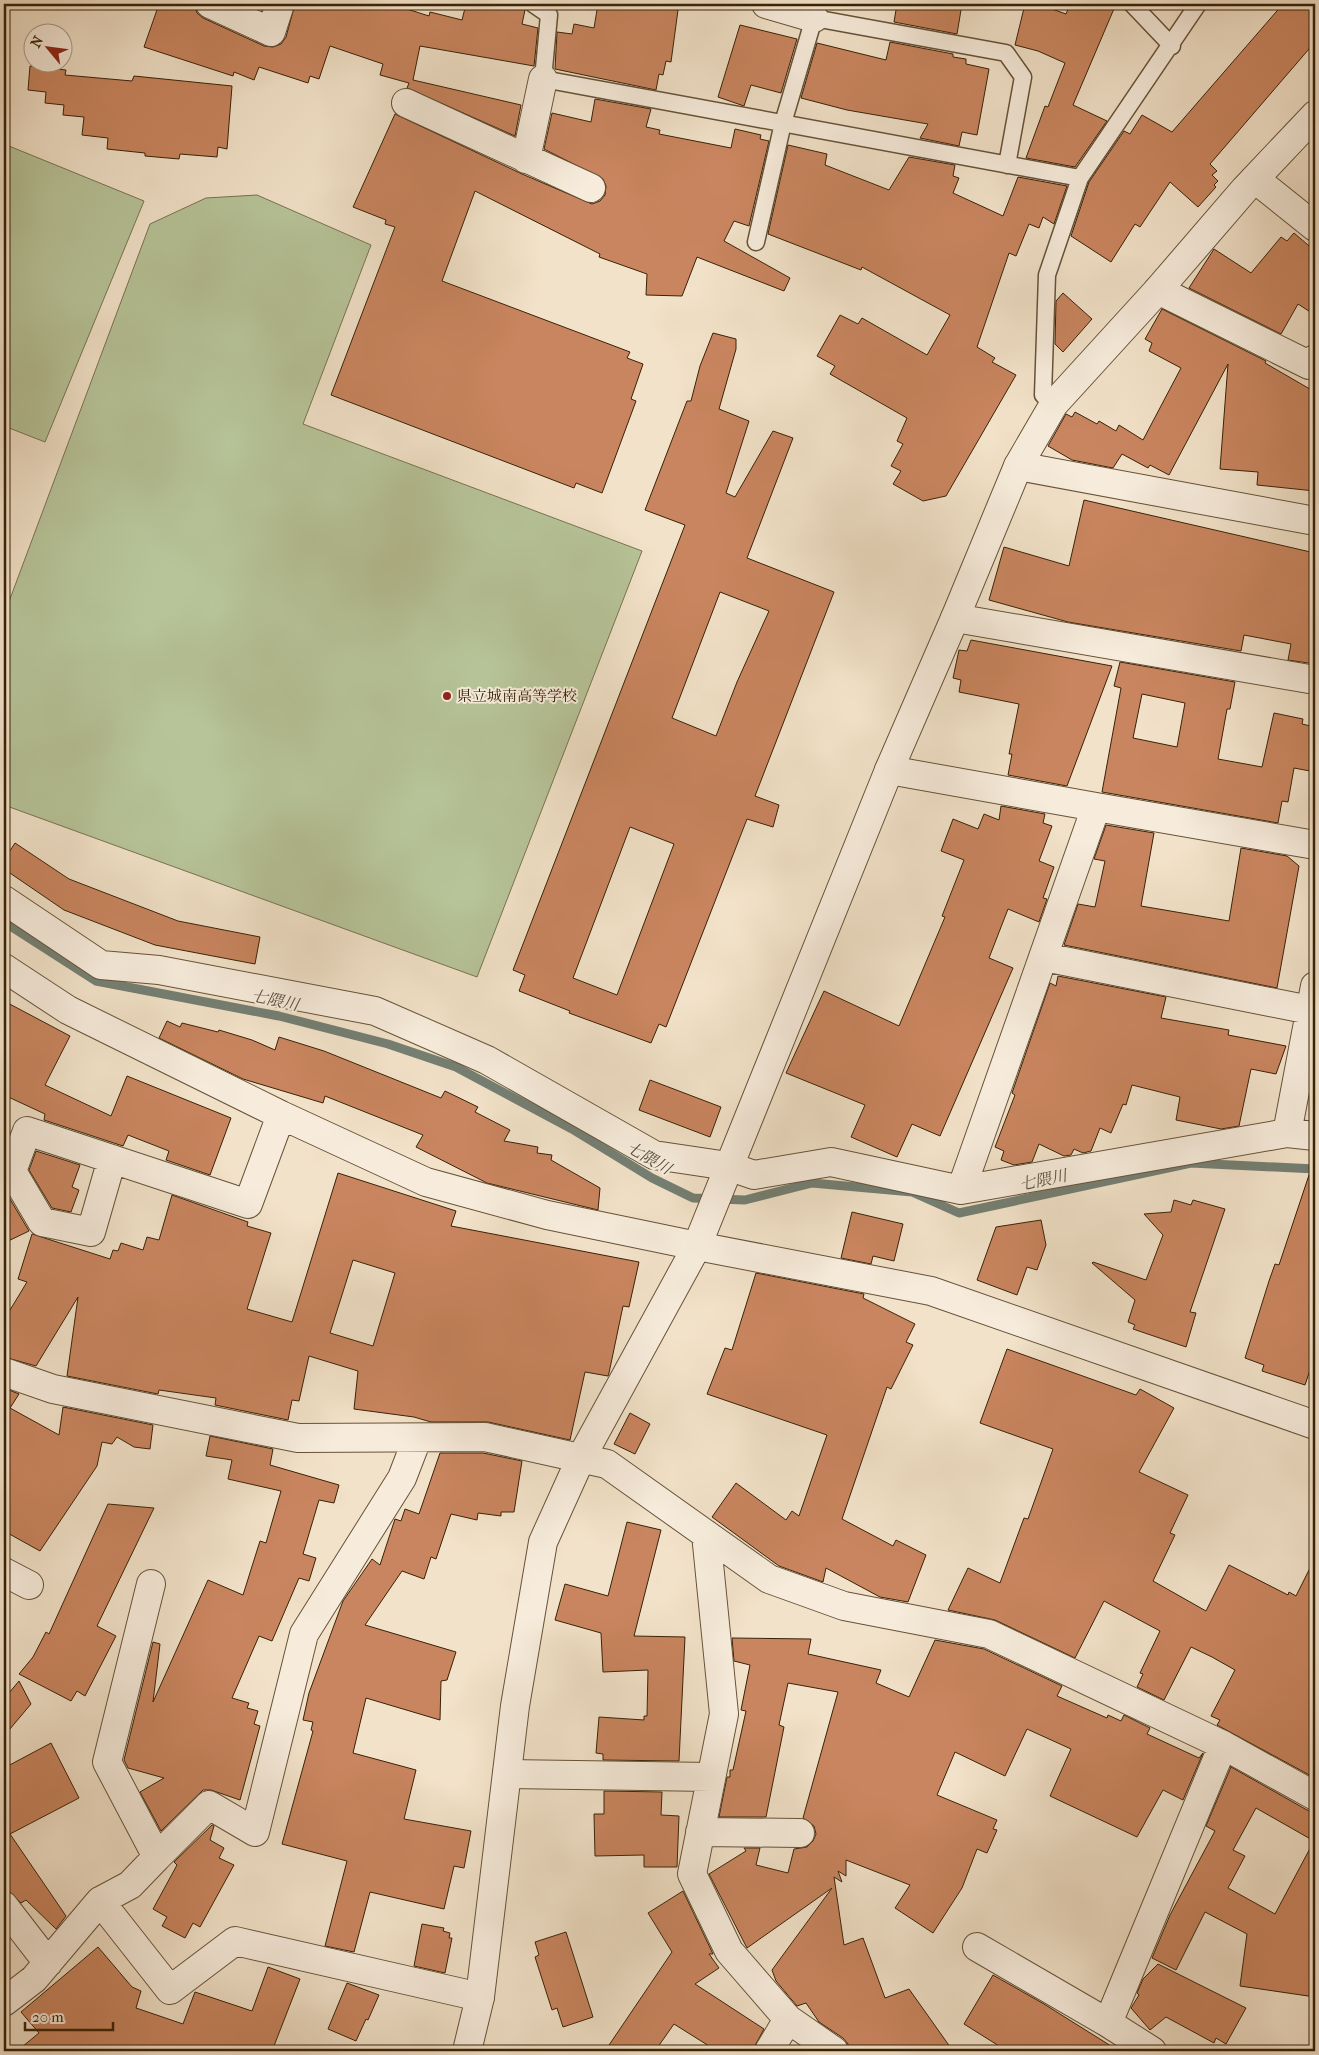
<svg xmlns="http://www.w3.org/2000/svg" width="1319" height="2055" viewBox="0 0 1319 2055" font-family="'IM FELL French Canon','Noto Serif JP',serif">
<rect width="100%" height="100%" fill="#f2e2c9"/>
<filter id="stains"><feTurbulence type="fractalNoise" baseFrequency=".004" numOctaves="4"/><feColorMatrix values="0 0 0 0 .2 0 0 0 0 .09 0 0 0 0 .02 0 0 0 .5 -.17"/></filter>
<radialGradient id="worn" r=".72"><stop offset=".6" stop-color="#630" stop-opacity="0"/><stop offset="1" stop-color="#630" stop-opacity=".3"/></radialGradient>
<!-- green -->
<path fill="#b7c499" stroke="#787350" d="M4 144 144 201 45 442 4 426Z
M257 195 371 245 303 424 642 551 477 977 4 805V615L150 224 206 198Z"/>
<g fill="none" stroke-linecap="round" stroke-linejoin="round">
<!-- stream -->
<path stroke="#747f73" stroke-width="9" d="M4 922 96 981 279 1016 388 1044 456 1067 572 1129 652 1178 693 1198 745 1200 812 1183 912 1192 959 1213 1191 1163 1315 1169"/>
</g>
<!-- building -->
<path fill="#c9855f" stroke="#382207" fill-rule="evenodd" d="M159 4H195L197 13 203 18 264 46 273 47 281 44 286 37 295 4H391L429 16 430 12 462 20 466 4H523L525 10 522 24 538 28 534 66 420 46 413 80 521 105 515 136 407 88 409 83 380 75 383 64 330 46 319 79 310 76 308 83 259 67 254 80 234 72 233 76 144 47Z
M247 4H264L262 10Z
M598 4H674L673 9 678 10 671 62 666 61 663 75 659 74 656 90 555 69 557 32 572 34 574 24 594 28Z
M897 4H962L957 34 894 22Z
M1025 4H1038L1066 14 1070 4H1116L1073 105 1107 121 1075 167 1026 158 1045 106 1048 107 1065 63 1038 51 1015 45Z
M1283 4H1315V42L1210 164 1217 171 1212 175 1218 181 1214 185 1216 187 1198 207 1170 182 1140 227 1135 224 1111 262 1071 236 1089 182 1124 131 1130 134 1142 115 1172 132Z
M740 25 797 39 781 93 751 85 744 106 718 97Z
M890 42 953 54V57L966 59V64L989 69 977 135 962 132 959 146 920 138 928 124 847 110 801 98 817 43 886 60Z
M30 66 66 70 65 75 132 81 134 76 232 86 227 149 218 147 217 157 180 154 179 159 145 156V153L107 149 108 138 82 135 84 117 63 115 64 105 45 103 46 92 28 90Z
M595 99 651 109 646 127 660 130 659 134 731 148 735 129 761 135 760 139 769 141 749 226 734 221 724 241 790 278 784 291 697 257 682 296 646 295 647 274 599 257 600 254 475 191 442 281 630 352 627 358 643 364 631 399 636 401 602 493 576 483 574 488 331 395 395 227 385 224 386 220 353 207 395 114 522 174 592 204 600 201 605 195 606 186 603 179 544 149 552 113 591 122Z
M788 145 827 154 825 165 889 190 909 157 955 165 953 176 959 178 953 193 1003 216 1018 177 1067 186 1054 224 1043 217 1039 228 1029 224 1016 256 1009 253 977 347 995 358 992 362 1016 375 946 496 923 501 893 484 901 471 891 466 903 444 897 441 907 418 830 374 835 366 817 356 840 315 858 324 862 318 927 355 950 315 862 267 861 270 768 234Z
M1294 233 1315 251V315L1298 304 1281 334 1189 288 1214 249 1251 273 1281 237 1287 241Z
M1063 293 1092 319 1063 352 1055 344 1056 301Z
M1162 309 1266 361 1265 363 1315 392V491L1257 485 1258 472 1220 469 1228 364 1169 475 1150 465 1148 468 1122 454 1113 468 1072 460 1048 446 1066 414 1072 417 1075 412 1097 424 1099 421 1116 431 1119 425 1143 440 1181 368 1149 351 1152 343 1145 339Z
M713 333 736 339V349L719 409 749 421 726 493 735 497 773 431 793 438 747 558 834 592 755 796 779 805 773 827 747 819 666 1027 659 1024 651 1043 569 1013 570 1011 519 991 525 975 513 970 685 525 645 510 687 401H691L700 366ZM720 592 769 611 737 682 716 736 672 718ZM630 827 674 844 617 995 573 978Z
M1084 500 1315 553V664L1288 660 1291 644 1244 635 1241 651 1068 622 989 600 1004 547 1069 566Z
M971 640 1112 666 1067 786 1008 775 1012 754H1009L1019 704 959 692 961 680 953 678 959 650 967 651Z
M1120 662 1235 682 1230 709H1227L1218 759 1262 767 1274 713 1303 719 1302 724 1315 727V747L1310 771 1294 768 1288 802 1282 801 1278 823 1102 792 1121 688 1114 686ZM1142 694 1185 703 1177 747 1133 738Z
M1001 806 1045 814 1043 823 1052 826 1039 861 1054 867 1043 898 1047 899 1039 922 1008 909 989 958 1013 968 940 1136 912 1124 897 1157 851 1137 865 1105 786 1073 824 991 899 1026 945 917 942 916 964 860 941 851 953 819 978 829 984 814 999 820Z
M1106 825 1154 833 1141 906 1229 921 1241 848 1287 856 1299 866 1277 988 1064 945 1078 904 1095 907 1105 861 1094 859Z
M15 843 69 879 178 921 260 937 255 964 155 945 64 910 4 869V860Z
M1058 976 1166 997 1161 1018 1229 1030 1228 1035 1286 1046 1276 1074 1251 1069 1239 1126 1221 1129 1176 1120 1180 1097 1132 1085 1126 1105 1123 1104 1111 1133 1100 1128 1091 1151 1083 1153 1074 1149 1071 1155 1064 1156 1039 1144 1032 1162 1014 1165 1001 1160 1004 1151 995 1147 1015 1095 1012 1093 1050 983 1056 986Z
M4 1001 70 1036 45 1085 111 1116 127 1076 231 1118 210 1175 166 1160 169 1151 128 1135 123 1146 44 1120 45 1114 4 1095Z
M167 1021 180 1027 182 1023 218 1032 219 1030 252 1040 275 1050 279 1037 324 1051 441 1098 445 1091 478 1107 475 1112 510 1130 504 1141 538 1147 537 1153 552 1155 551 1160 600 1188 598 1210 487 1183 416 1147 423 1135 325 1096 323 1103 243 1079 159 1038Z
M650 1080 721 1107 710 1137 639 1110Z
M36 1151 80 1165 72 1187 79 1190 71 1212 52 1208 29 1170Z
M1311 1169 1315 1170V1355L1305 1385 1262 1371 1264 1365 1245 1358 1269 1281 1275 1264 1279 1265Z
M338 1173 456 1211 451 1226 639 1262 629 1307 623 1306 609 1373 608 1376 585 1372 570 1440 488 1422H431L414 1417 354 1409 358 1371 309 1356 299 1401 292 1400 288 1420 215 1405 216 1398 159 1390 158 1394 67 1376 78 1297 36 1366 4 1357V1320L27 1282 18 1279 32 1234 110 1259 113 1250 118 1251 121 1243 143 1250 147 1237 159 1240 172 1195 248 1222 247 1226 271 1233 247 1309 292 1322ZM353 1260 395 1273 373 1346 330 1333Z
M10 1199 29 1231 4 1243V1213Z
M1174 1200 1191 1205 1193 1200 1225 1209 1190 1312 1196 1313 1186 1347 1133 1329 1135 1325 1128 1322 1135 1300 1092 1263 1093 1262 1146 1280 1163 1235 1144 1214 1171 1212Z
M852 1212 903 1224 894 1261 873 1256 871 1264 841 1258Z
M1041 1220 1046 1245 1037 1270 1027 1267 1017 1295 977 1280 996 1227Z
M756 1273 864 1294 863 1298 915 1324 906 1342 913 1345 891 1389 887 1387 842 1519 893 1546 896 1540 926 1555 908 1602 880 1597 826 1568 823 1582 779 1566 712 1517 736 1483 786 1520 792 1511 799 1516 827 1435 707 1394 725 1348 732 1350Z
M1007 1349 1136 1395 1140 1389 1174 1408 1139 1472 1188 1495 1170 1533 1175 1535 1153 1581 1206 1611 1229 1565 1288 1595 1289 1592 1296 1596 1315 1558V1778L1217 1725 1220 1720 1211 1716 1235 1670 1212 1657 1191 1647 1164 1700 1137 1687 1143 1674 1140 1673 1160 1631 1104 1601 1075 1658 995 1620 948 1610 968 1568 1000 1583 1024 1518 1028 1519 1053 1449 980 1423Z
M4 1388 19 1394 10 1408 59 1435 63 1407 153 1425 150 1449 134 1447 117 1437 112 1444 102 1442 97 1466 40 1551 4 1531Z
M630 1413 650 1424 635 1454 614 1444Z
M210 1436 273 1449 270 1465 339 1485 334 1503 319 1500 303 1554 316 1558 309 1581 299 1578 272 1641 259 1636 232 1698 249 1703 247 1708 258 1711 254 1724 260 1726 240 1800 211 1790H203L161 1831 140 1792 164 1778 128 1768 124 1760 153 1642 160 1644 153 1702 208 1580 243 1595 260 1541 266 1543 281 1491 228 1479 232 1460 206 1456Z
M440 1453H483L522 1461 514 1512H501V1516L478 1513 477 1520 451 1514 436 1559 431 1557 424 1579 402 1571 365 1625 456 1652 447 1680 441 1681 440 1720 366 1698 353 1753 416 1770 404 1819 471 1831 464 1868 454 1866 444 1909 370 1892 354 1952 325 1946 347 1861 282 1844 313 1731 311 1730 313 1722 303 1720 309 1693 343 1601 372 1559 380 1565 395 1519 401 1521 405 1509 419 1514Z
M108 1504 154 1508 97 1626 116 1636 85 1696 77 1691 71 1701 19 1674 33 1657 46 1632 49 1634Z
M627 1522 661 1530 634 1636 685 1637 679 1761 603 1760V1754L596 1753 599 1717 644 1720V1716H647L648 1670 603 1672 601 1633 555 1620 565 1584 608 1596Z
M732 1638 811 1639 808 1654 881 1670 876 1683 909 1697 935 1640 984 1649 1062 1686 1057 1696 1107 1718 1108 1715 1121 1721 1124 1715 1150 1728 1147 1734 1199 1758 1203 1753 1183 1800 1163 1790 1137 1837 1050 1796 1071 1749 1027 1729 1005 1776 955 1752 937 1795 997 1820 993 1829 997 1830 987 1853 977 1849 962 1888 933 1933 895 1908 910 1885 846 1860V1876L838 1871 842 1882 834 1877 844 1945 863 1938 885 1998 909 1989 953 2051H849L848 2044 843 2038 819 2022 806 2003 797 2006 776 1981 772 1970 832 1888 747 1948 709 1874 746 1851 744 1848H760L756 1865 788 1873 794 1849 807 1847 813 1841 816 1834 814 1826 803 1818 838 1692 788 1683 779 1725 784 1727 766 1817H719L727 1777H730V1770H733L746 1711 741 1710 750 1665 734 1661Z
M19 1681 31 1704 4 1736V1699Z
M51 1743 79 1798 10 1834 66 1916 56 1929 26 1900 21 1903 10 1892 4 1891V1768Z
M1231 1767 1307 1810 1315 1812V1997L1240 1986 1247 1934 1205 1912 1176 1970 1152 1958 1170 1915 1215 1831 1206 1826ZM1256 1808 1314 1841 1275 1914 1228 1888 1245 1856 1233 1850Z
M604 1791 662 1792 661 1815 679 1816 677 1867H644V1855L595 1856 594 1814H604Z
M212 1825 214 1826 210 1840 224 1848 219 1858 234 1865 200 1927 193 1923 185 1938 162 1926 167 1917 153 1909 177 1865 174 1862Z
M683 1891 713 1954H709L719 1968 695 1984 764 2029 752 2051H717L674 2024 655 2051H605L672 1952 648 1913Z
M422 1924 444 1928 443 1931 450 1933 449 1938H452L445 1973 414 1966Z
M566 1932 593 2017 563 2027 557 2008 552 2010 535 1957 539 1955 535 1942Z
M98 1947 132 1987 141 1991 136 2008 183 2024 195 1992 252 2011 268 1967 300 1979 272 2051H17L39 2033 21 2012Z
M1158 1964 1246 2008 1226 2044 1216 2038 1214 2043 1166 2017 1150 2030 1131 2008 1139 1995 1137 1993 1143 1979Z
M993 1975 1044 2004 1119 2051H1007L964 2024Z
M347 1983 379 1995 368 2020 366 2019 356 2041 328 2029Z"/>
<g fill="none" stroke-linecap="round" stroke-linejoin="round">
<defs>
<path id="service" d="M533 4 549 15 543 79 1080 178
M1132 4 1172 46
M756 242 783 123 814 18 1006 53 1023 77 1007 165
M1054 404 1043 395 1047 275 1080 178 1198 4"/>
<path id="minor" d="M210 4 271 32 280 4
M766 4 814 18
M406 103 591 188
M526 159 543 79
M1255 179 1315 227
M1158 290 1309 365 1315 359
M1018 466 1315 521
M955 618 1315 680
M889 770 1096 807 961 1190 1287 1133 1315 986
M1096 807 1315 845
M4 900 101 965 159 970 375 1011 487 1060 654 1155 728 1166 754 1175 831 1162 961 1190
M1044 957 1315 1011
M4 968 68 1010 281 1115 426 1182 547 1215 697 1246
M1287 1133 1315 1136
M112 1159 91 1232 42 1222 12 1171 27 1131 248 1204 281 1115
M4 1372 53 1389 298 1438 485 1437 607 1464 769 1579 844 1606 989 1634 1223 1745 1315 1796
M706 1534 724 1714 692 1874 729 1951 788 2019 834 2051
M4 1572 29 1585
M507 1774 711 1777
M700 1832 800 1833
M157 1857 209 1805 255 1832 304 1634 402 1478 417 1439
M100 1901 130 1885 157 1857 107 1762 151 1584
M4 1906 48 1963
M977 1947 1108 2023
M4 2002 34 1979 100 1901 170 1990 235 1941 480 1997
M769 2051 788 2019
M1152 2051 1108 2023 1223 1745"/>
<path id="tertiary" d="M697 1246 931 1291 1315 1425
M467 2051 480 1997 515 1706 543 1542 581 1458 697 1246 889 770 955 618 1018 466 1054 404 1158 290 1245 189 1315 115"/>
</defs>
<!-- service casing -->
<use href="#service" stroke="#665238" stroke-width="19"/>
<!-- minor casing -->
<use href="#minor" stroke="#665238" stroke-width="30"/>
<!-- tertiary casing -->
<use href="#tertiary" stroke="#665238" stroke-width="30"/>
<!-- service -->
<use href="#service" stroke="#f7ecdc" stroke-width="16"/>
<!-- minor -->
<use href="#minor" stroke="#f7ecdc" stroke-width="28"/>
<!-- tertiary -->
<use href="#tertiary" stroke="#f7ecdc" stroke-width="28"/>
</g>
<!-- markers -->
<circle fill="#8f2418" stroke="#f7ecdc" stroke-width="2" cx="447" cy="696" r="5"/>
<g text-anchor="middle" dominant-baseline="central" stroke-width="4" stroke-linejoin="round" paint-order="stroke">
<!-- poi labels -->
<g font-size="15" fill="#382207" stroke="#f7ecdc" text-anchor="start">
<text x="457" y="696">県立城南高等学校</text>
</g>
<!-- water labels -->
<g font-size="16" font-style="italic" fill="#56503d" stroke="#f7ecdc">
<text transform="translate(275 1000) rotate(12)">七隈川</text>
<text transform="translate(649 1158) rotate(30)">七隈川</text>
<text transform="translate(1043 1180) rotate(-12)">七隈川</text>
</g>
</g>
<!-- margin -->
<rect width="1319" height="2055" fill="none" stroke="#f2e2c9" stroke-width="20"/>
<rect x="5" y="5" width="1309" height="2045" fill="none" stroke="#382207" stroke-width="2.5"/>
<rect x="10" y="10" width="1299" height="2035" fill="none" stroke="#382207"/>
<!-- north arrow -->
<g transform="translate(48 48) rotate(299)"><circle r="24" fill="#f7ecdc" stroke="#ab9b87"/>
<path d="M0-4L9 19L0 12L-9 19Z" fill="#8f2418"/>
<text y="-8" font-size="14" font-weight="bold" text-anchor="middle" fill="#382207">N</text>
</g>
<!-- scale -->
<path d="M25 2022v8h88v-8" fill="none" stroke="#382207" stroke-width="2.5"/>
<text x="32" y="2022" font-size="15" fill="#382207" stroke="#f7ecdc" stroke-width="4" paint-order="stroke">20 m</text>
<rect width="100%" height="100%" filter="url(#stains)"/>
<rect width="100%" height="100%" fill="url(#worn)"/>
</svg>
